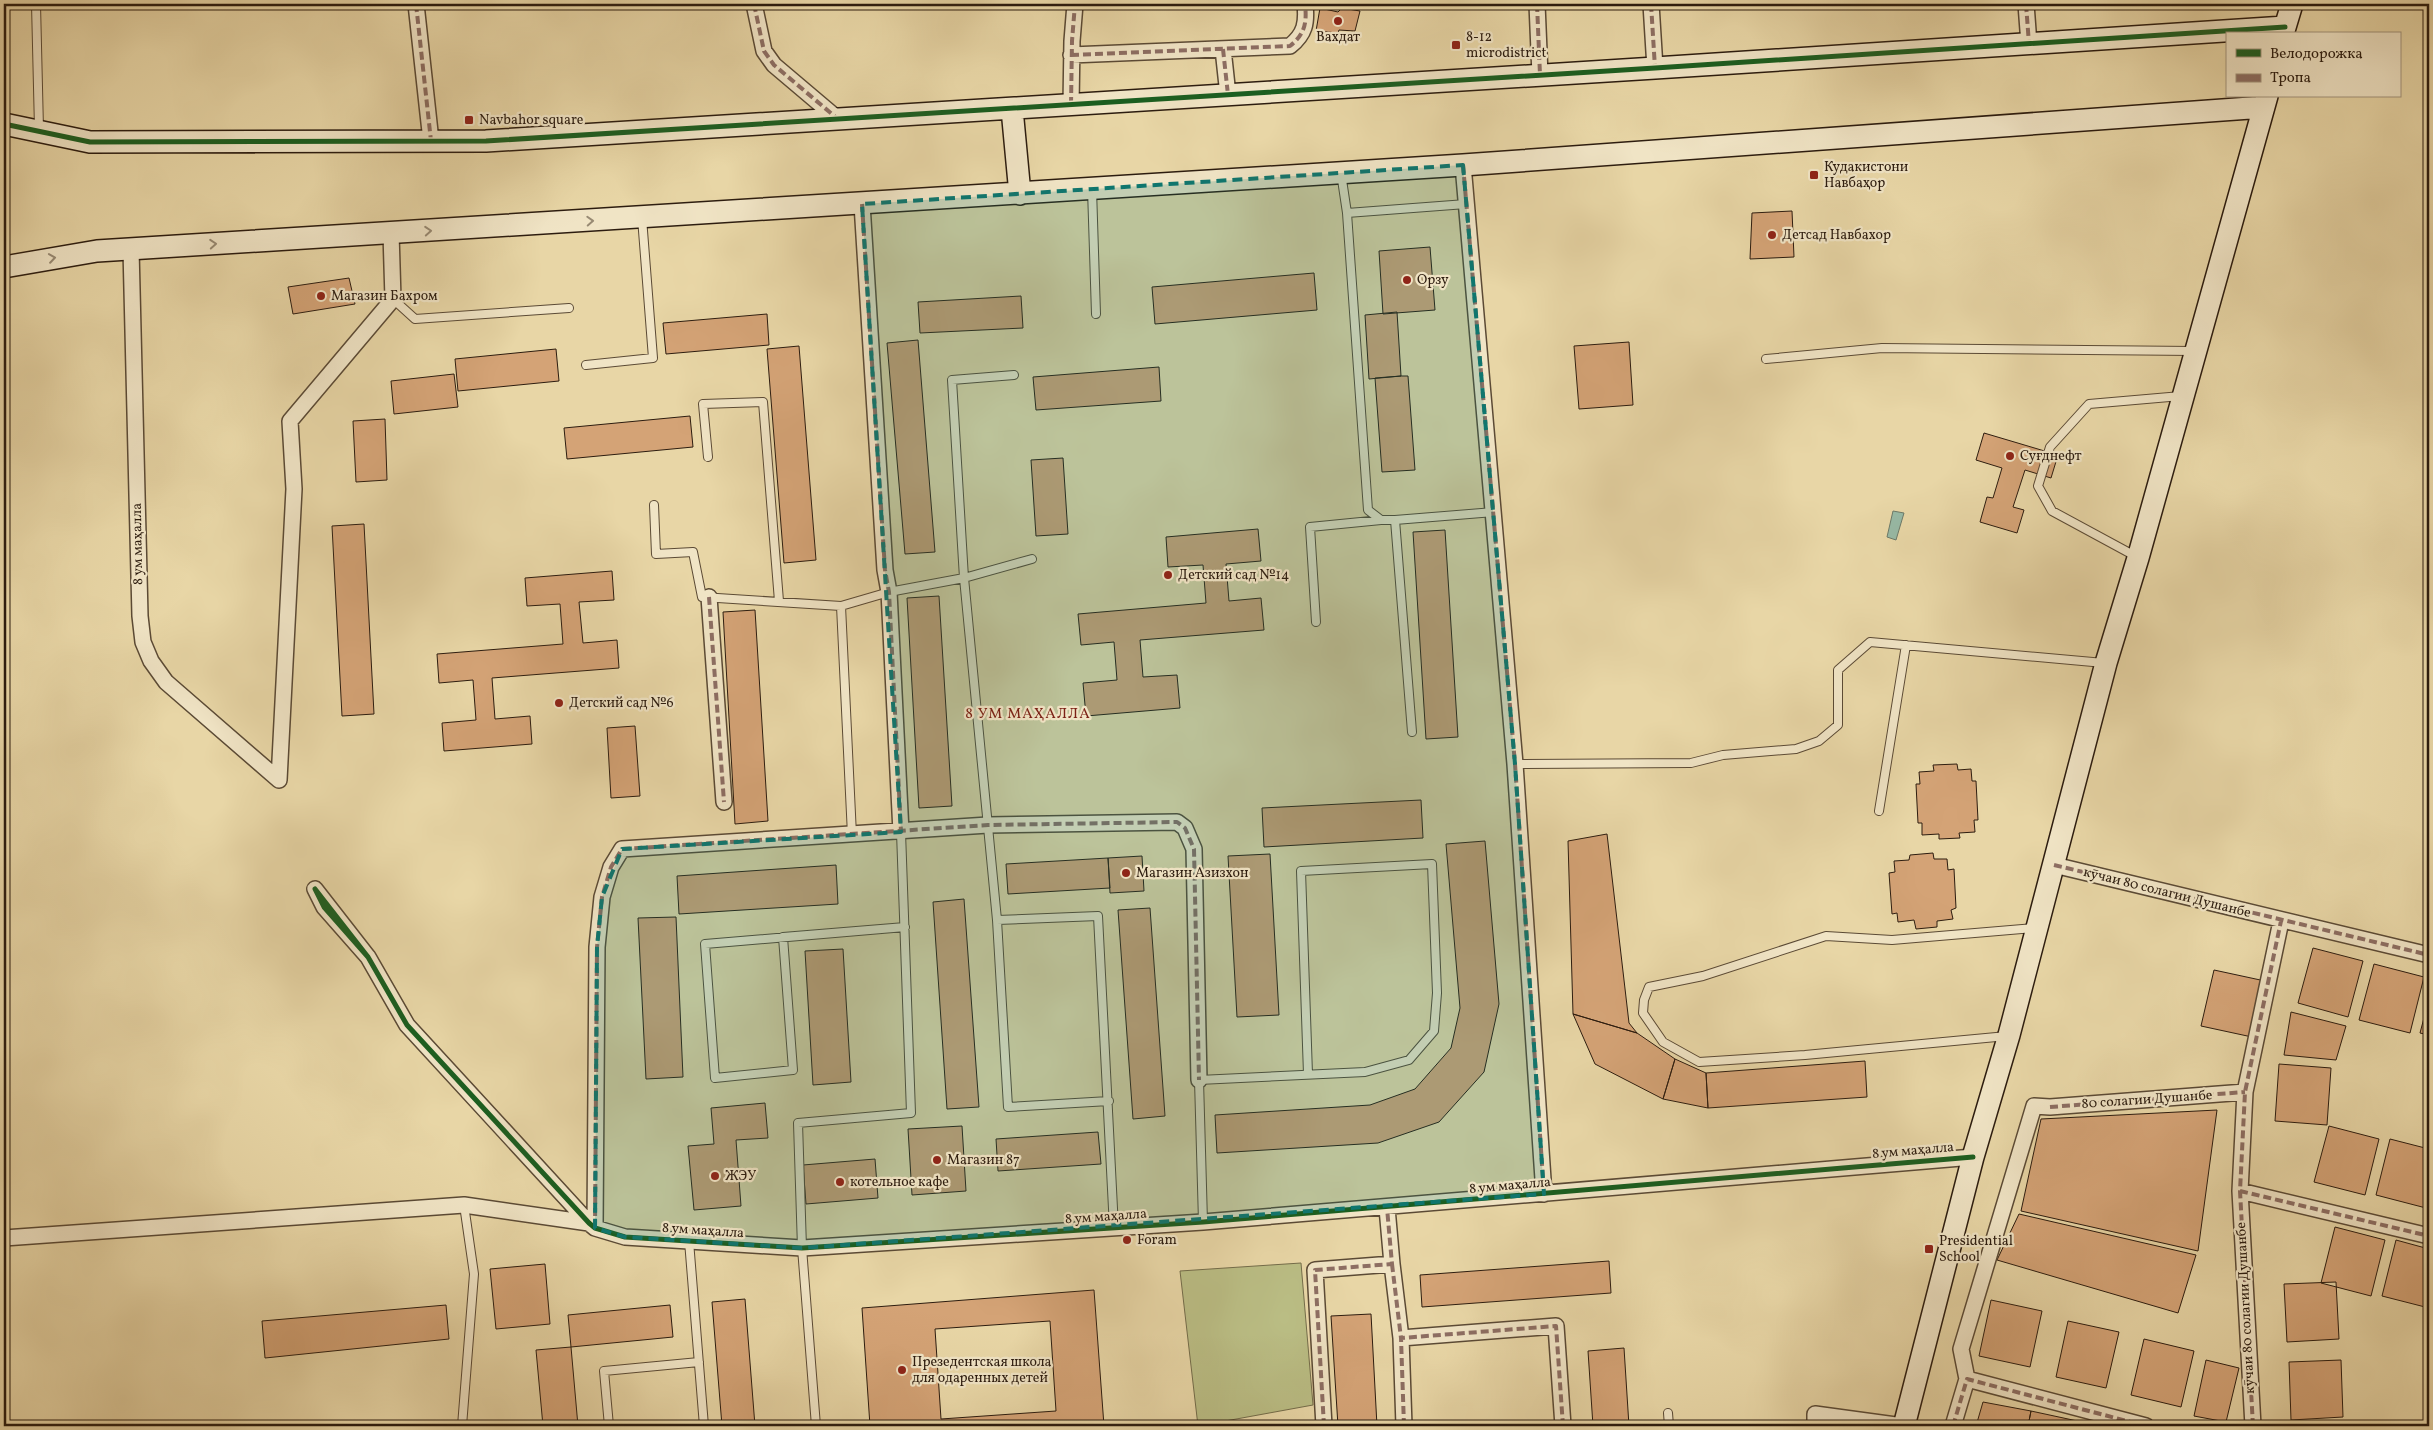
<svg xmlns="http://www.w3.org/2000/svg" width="2433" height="1430" viewBox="0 0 2433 1430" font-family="Vollkorn,serif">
<rect width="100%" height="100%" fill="#e8d6a6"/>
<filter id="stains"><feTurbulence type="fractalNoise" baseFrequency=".004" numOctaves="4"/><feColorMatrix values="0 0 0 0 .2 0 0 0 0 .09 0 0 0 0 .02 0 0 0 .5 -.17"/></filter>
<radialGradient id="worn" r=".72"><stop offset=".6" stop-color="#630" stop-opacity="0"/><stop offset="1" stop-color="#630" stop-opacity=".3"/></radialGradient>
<!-- green -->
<path fill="#babd84" stroke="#736c4a" d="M1301 1263 1313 1405 1198 1426 1180 1271Z"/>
<!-- water -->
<path fill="#97b9a5" stroke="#6c7a69" d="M1893 511 1904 513 1896 540 1887 537Z"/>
<!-- building -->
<path fill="#d4a376" stroke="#2c1c0f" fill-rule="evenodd" d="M1320 8 1338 12 1342 8 1360 11 1355 31 1339 30 1338 33 1316 31Z
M1792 211 1794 257 1750 259 1752 213Z
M1430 247 1435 310 1383 314 1379 251Z
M1314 273 1317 310 1155 324 1152 287Z
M349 278 355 304 293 314 288 287Z
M1021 296 1023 328 920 333 918 302Z
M1397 312 1401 376 1369 379 1365 315Z
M767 314 769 345 666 354 663 323Z
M918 340 935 552 905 554 887 343Z
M1629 342 1633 405 1579 409 1574 346Z
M799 346 816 560 784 563 767 349Z
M556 349 559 381 458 391 455 359Z
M1159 367 1161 401 1036 410 1033 377Z
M454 374 458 407 394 414 391 381Z
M1401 376H1408L1415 470 1382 472 1375 378Z
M690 416 693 447 567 459 564 428Z
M385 419 387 480 356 482 353 421Z
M1984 433 2058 455 2051 478 2025 470 2013 507 2024 510 2017 533 1980 522 1987 497 1993 498 2002 468 1976 460Z
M1063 458 1068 534 1036 536 1031 460Z
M364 524 374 714 342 716 332 526Z
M1258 529 1261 561 1226 564 1229 601 1261 598 1264 630 1140 640 1143 677 1177 675 1180 708 1086 716 1083 683 1117 680 1114 642 1081 645 1078 614 1206 603 1203 565 1168 567 1166 537Z
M1445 530 1458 737 1426 739 1413 532Z
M612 571 614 600 579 602 583 643 617 640 619 668 492 678 495 719 530 716 532 744 444 751 442 723 476 720 473 680 439 683 437 654 563 644 560 604 527 606 525 578Z
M939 596 952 806 919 808 907 598Z
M755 610 768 821 735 824 723 612Z
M635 726 640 796 611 798 607 728Z
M1957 764 1958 770 1971 769 1972 781H1976L1978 820H1974L1975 832 1959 833 1960 838 1939 839V834L1922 835V823H1918L1916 784H1920L1919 772 1934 771 1933 765Z
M1421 800 1423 838 1264 847 1262 808Z
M1607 834 1629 1023 1637 1033 1573 1014 1568 841Z
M1485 841 1499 1004 1484 1072 1439 1122 1378 1143 1217 1153 1215 1115 1370 1105 1415 1089 1451 1048 1460 1008 1446 844Z
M1933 853 1934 859H1947L1948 870 1954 869 1956 908 1951 910 1953 919 1937 921V927L1916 929 1914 920 1898 922 1897 913 1892 914 1889 873 1895 872 1894 861 1909 860 1910 855Z
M1270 854 1279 1015 1237 1017 1228 856Z
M1142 856 1144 891 1110 893 1108 858Z
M1108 858 1110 888 1008 894 1006 864Z
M836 865 838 904 679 914 677 876Z
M964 899 979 1107 947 1109 933 902Z
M1150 908 1165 1116 1133 1119 1118 910Z
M676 917 683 1077 646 1079 638 918Z
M2313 948 2363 961 2348 1017 2298 1003Z
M843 949 851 1082 813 1085 805 951Z
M2374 964 2424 977 2410 1033 2359 1020Z
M2214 970 2265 981 2252 1037 2201 1026Z
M2429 999V1035L2420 1033Z
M2291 1012 2346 1026 2336 1060 2284 1055Z
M1573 1014 1637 1033 1675 1059 1663 1099 1595 1064Z
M1675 1059 1706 1073 1708 1108 1663 1099Z
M1865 1061 1867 1097 1708 1108 1706 1073Z
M2279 1064 2331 1068 2327 1125 2275 1121Z
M765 1103 768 1138 736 1140 741 1206 694 1210 688 1146 714 1144 711 1108Z
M2217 1110 2198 1251 2021 1211 2041 1119Z
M962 1126 966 1191 912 1195 908 1129Z
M2329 1126 2379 1139 2365 1195 2314 1182Z
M1098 1132 1101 1164 998 1171 996 1139Z
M2390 1139 2429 1149V1195L2426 1208 2376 1195Z
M875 1159 878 1198 806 1204 803 1165Z
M2019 1214 2196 1255 2178 1313 1997 1260Z
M2335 1227 2385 1240 2371 1296 2321 1283Z
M2396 1240 2429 1249V1308L2382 1296Z
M1609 1261 1611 1293 1422 1307 1420 1275Z
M545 1264 550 1324 496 1329 490 1269Z
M2336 1282 2339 1339 2287 1342 2284 1284Z
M1094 1290 1104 1426H870L862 1308ZM1050 1321 1056 1411 941 1419 935 1329Z
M745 1299 755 1426H722L712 1302Z
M1991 1300 2042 1311 2030 1367 1979 1356Z
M446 1305 449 1339 265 1358 262 1321Z
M670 1305 673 1337 571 1347 568 1315Z
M1371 1314 1377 1426H1338L1331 1316Z
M2068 1321 2119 1332 2106 1388 2056 1377Z
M2144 1339 2194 1351 2181 1407 2131 1395Z
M571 1347 578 1426H543L536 1350Z
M1624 1348 1629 1426H1593L1588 1351Z
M2206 1360 2239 1368 2226 1422 2194 1416Z
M2341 1360 2343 1417 2291 1420 2289 1362Z
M1983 1402 2031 1411 2028 1426H1976Z
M2031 1411 2082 1422 2081 1426H2028Z"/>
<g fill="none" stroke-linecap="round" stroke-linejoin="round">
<defs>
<path id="lane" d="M36 4 39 129
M1341 173 1347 213
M1092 189 1096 314
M1466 204 1347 213 1368 510 1381 520H1395L1494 512
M393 299 415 319 569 308
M1766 359 1882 348 2194 351
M586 365 653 358 642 218
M1014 375 952 380 964 578 1032 559
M708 457 703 404 763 402 779 601
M654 505 656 554 693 552 702 597 841 606 889 592 964 578 997 920
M1395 520 1412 732
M2137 557 2052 511 2038 486 2050 447 2089 404 2181 396
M841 606 852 835
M1316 622 1310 527 1381 520
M1515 764 1691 763 1723 755 1796 749 1819 741 1838 725V670L1870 642 2104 663
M1879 811 1906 645
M905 927 783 937 793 1070 715 1078 705 944Z
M2007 1036 1805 1055 1699 1062 1663 1042 1643 1013 1644 1000 1649 987 1703 976 1826 936 1892 940 2035 928
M1109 1101 1008 1107 997 920 1098 916 1114 1228
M1203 1222 1199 1080 1365 1072 1409 1060 1434 1031 1437 993 1432 864 1301 871 1308 1074
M689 1241 704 1426
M1668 1413 1669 1426
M462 1426 474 1274 464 1205
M609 1426 604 1371 699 1362
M816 1426 802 1248 798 1123 911 1113 901 832"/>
<path id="street" d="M416 4 431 141
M754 4 764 51 774 65 839 120
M1537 4 1540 75
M1651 4 1655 68
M2026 4 2029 44
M1223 49 1228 95
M1071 55 1290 46C1305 34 1307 23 1305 4
M1071 105 1072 41 1075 4
M1463 165 1515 764 1544 1194
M862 204 885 570 889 592 901 832
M131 249 140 616 143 642 151 661 166 682 279 780
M709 597 724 802
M279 780 294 489 290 421 393 299 391 233
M2054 865 2429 955
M368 957 315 889 324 907 368 957 407 1025 589 1223 595 1228 625 1237 802 1248 1203 1222 1973 1157
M2240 1191 2429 1236
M595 1228 597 947 602 897 611 867 622 849 988 825 1177 822 1185 828 1194 849 1199 1080
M4 1238 464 1205 589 1223
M1392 1264 1401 1338
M1967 1379 2146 1426
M1324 1426 1315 1270 1392 1264 1387 1208
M1404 1426 1401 1338 1556 1326 1563 1426
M1815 1426V1414L1903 1426
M1953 1426 1967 1379 1961 1349 2034 1106 2050 1107 2245 1092
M2253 1426 2240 1191 2245 1092 2281 921"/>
<path id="secondary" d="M2283 34 2292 4
M1012 109 1020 194
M4 124 90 142 486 141 1655 68 2285 27
M4 267 97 251 1463 165 2264 107
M1904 1426 1973 1157 2009 1035 2106 663 2138 558 2267 96"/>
</defs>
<!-- lane casing -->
<use href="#lane" stroke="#5b4a35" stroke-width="10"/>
<!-- street casing -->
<use href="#street" stroke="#5b4a35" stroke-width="18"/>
<!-- secondary casing -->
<use href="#secondary" stroke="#2c1c0f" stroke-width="24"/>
<!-- lane -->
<use href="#lane" stroke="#f0e4c5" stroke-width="8"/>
<!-- street -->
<use href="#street" stroke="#f0e4c5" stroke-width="15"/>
<!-- secondary -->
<use href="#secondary" stroke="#f0e4c5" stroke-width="21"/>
<!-- quiet -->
<path stroke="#8d6e63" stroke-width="4" stroke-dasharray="8 4" stroke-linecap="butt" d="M416 4 431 141
M754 4 764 51 774 65 839 120
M1537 4 1540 75
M1651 4 1655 68
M2026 4 2029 44
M1223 49 1228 95
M1071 55 1290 46C1305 34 1307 23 1305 4
M1071 105 1072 41 1075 4
M1463 165 1515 764 1544 1194
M862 204 885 570 889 592 901 832
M709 597 724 802
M2054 865 2429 955
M2050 1107 2245 1092
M2240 1191 2429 1236
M595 1228 597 947 602 897 611 867 622 849 988 825 1177 822 1185 828 1194 849 1199 1080
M1392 1264 1401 1338
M1324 1426 1315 1270 1392 1264 1387 1208
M1404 1426 1401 1338 1556 1326 1563 1426
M1953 1426 1967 1379 2146 1426
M2253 1426 2240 1191 2245 1092 2281 921"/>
<defs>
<path id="cycleway" d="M4 124 90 142 486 141 1655 68 2285 27
M368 957 315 889 324 907 368 957 407 1025 589 1223 595 1228 625 1237 802 1248 1203 1222 1973 1157"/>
</defs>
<!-- cycleway casing -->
<use href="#cycleway" stroke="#f0e4c5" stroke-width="8"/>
<!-- cycleway -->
<use href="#cycleway" stroke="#1b5e20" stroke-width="5"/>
</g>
<!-- one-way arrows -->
<defs><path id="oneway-chevron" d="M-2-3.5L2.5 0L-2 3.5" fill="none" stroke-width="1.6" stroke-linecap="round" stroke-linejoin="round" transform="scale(1.25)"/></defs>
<g stroke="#988a73">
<use href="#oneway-chevron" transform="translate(590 221) rotate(-3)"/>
<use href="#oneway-chevron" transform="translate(428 231) rotate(-4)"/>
<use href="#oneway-chevron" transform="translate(213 244) rotate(-4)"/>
<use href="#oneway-chevron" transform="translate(52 258) rotate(-8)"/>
</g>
<!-- marked area -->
<path fill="#0f766e" fill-opacity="0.2" stroke="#0f766e" stroke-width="4" stroke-dasharray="10 6" stroke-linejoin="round" d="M1463 165 1515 764 1544 1194 802 1248 625 1237 595 1228 597 947 602 897 622 849 901 832 862 204Z"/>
<!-- markers -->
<g fill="#8f2418" stroke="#f0e4c5" stroke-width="2">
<circle cx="1338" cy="21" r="5"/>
<rect x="1451" y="40" width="10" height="10" rx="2.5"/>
<rect x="464" y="115" width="10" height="10" rx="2.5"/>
<rect x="1809" y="170" width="10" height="10" rx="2.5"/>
<circle cx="1772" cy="235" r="5"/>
<circle cx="1407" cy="280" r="5"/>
<circle cx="321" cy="296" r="5"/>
<circle cx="2010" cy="456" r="5"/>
<circle cx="1168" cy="575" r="5"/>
<circle cx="559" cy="703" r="5"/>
<circle cx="1126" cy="873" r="5"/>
<circle cx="937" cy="1160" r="5"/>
<circle cx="715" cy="1176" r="5"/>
<circle cx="840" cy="1182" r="5"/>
<circle cx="1127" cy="1240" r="5"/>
<rect x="1924" y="1244" width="10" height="10" rx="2.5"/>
<circle cx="902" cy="1370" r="5"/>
</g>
<g text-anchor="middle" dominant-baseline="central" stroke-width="4.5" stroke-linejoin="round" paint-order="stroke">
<!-- poi labels -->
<g font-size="14" fill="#2c1c0f" stroke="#f0e4c5" text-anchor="start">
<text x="1338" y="37" text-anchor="middle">Вахдат</text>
<text x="1466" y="37">8-12<tspan x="1466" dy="16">microdistrict</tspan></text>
<text x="479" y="120">Navbahor square</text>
<text x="1824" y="167">Кудакистони<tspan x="1824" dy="16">Навбаҳор</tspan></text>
<text x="1782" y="235">Детсад Навбахор</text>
<text x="1417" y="280">Орзу</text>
<text x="331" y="296">Магазин Бахром</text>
<text x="2020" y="456">Суғднефт</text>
<text x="1178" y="575">Детский сад №14</text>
<text x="569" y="703">Детский сад №6</text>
<text x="1136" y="873">Магазин Азизхон</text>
<text x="947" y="1160">Магазин 87</text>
<text x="725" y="1176">ЖЭУ</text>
<text x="850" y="1182">котельное кафе</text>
<text x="1137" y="1240">Foram</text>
<text x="1939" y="1241">Presidential<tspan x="1939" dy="16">School</tspan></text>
<text x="912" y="1362">Презедентская школа<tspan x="912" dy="16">для одаренных детей</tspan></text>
</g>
<!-- street labels -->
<g font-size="14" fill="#2c1c0f" stroke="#f0e4c5">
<text transform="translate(138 544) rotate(-91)">8 ум маҳалла</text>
<text transform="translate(2167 893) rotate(14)">кӯчаи 80 солагии Душанбе</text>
<text transform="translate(2147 1100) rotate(-4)">80 солагии Душанбе</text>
<text transform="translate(1913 1151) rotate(-5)">8 ум маҳалла</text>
<text transform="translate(1510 1186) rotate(-5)">8 ум маҳалла</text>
<text transform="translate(1106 1217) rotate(-4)">8 ум маҳалла</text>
<text transform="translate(703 1231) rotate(4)">8 ум маҳалла</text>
<text transform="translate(2246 1308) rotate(-93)">кӯчаи 80 солагии Душанбе</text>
</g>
<!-- neighbourhood labels -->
<g font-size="15" letter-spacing="1" fill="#7a1f14" stroke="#f0e4c5">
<text x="1028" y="714">8 УМ МАҲАЛЛА</text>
</g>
</g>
<!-- margin -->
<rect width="2433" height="1430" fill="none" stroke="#e8d6a6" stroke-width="20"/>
<rect x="5" y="5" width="2423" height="1420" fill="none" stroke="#2c1c0f" stroke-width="2.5"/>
<rect x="10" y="10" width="2413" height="1410" fill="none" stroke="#2c1c0f"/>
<!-- legend -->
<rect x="2226" y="32" width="175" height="65" fill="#f0e4c5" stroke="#a2947c"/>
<rect x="2236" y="49" width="25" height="8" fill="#1b5e20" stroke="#a2947c"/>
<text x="2270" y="58" font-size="15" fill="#2c1c0f">Велодорожка</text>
<rect x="2236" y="74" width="25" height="8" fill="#8d6e63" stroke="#a2947c"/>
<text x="2270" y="82" font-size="15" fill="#2c1c0f">Тропа</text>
<rect width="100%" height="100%" filter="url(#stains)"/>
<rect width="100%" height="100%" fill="url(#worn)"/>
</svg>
